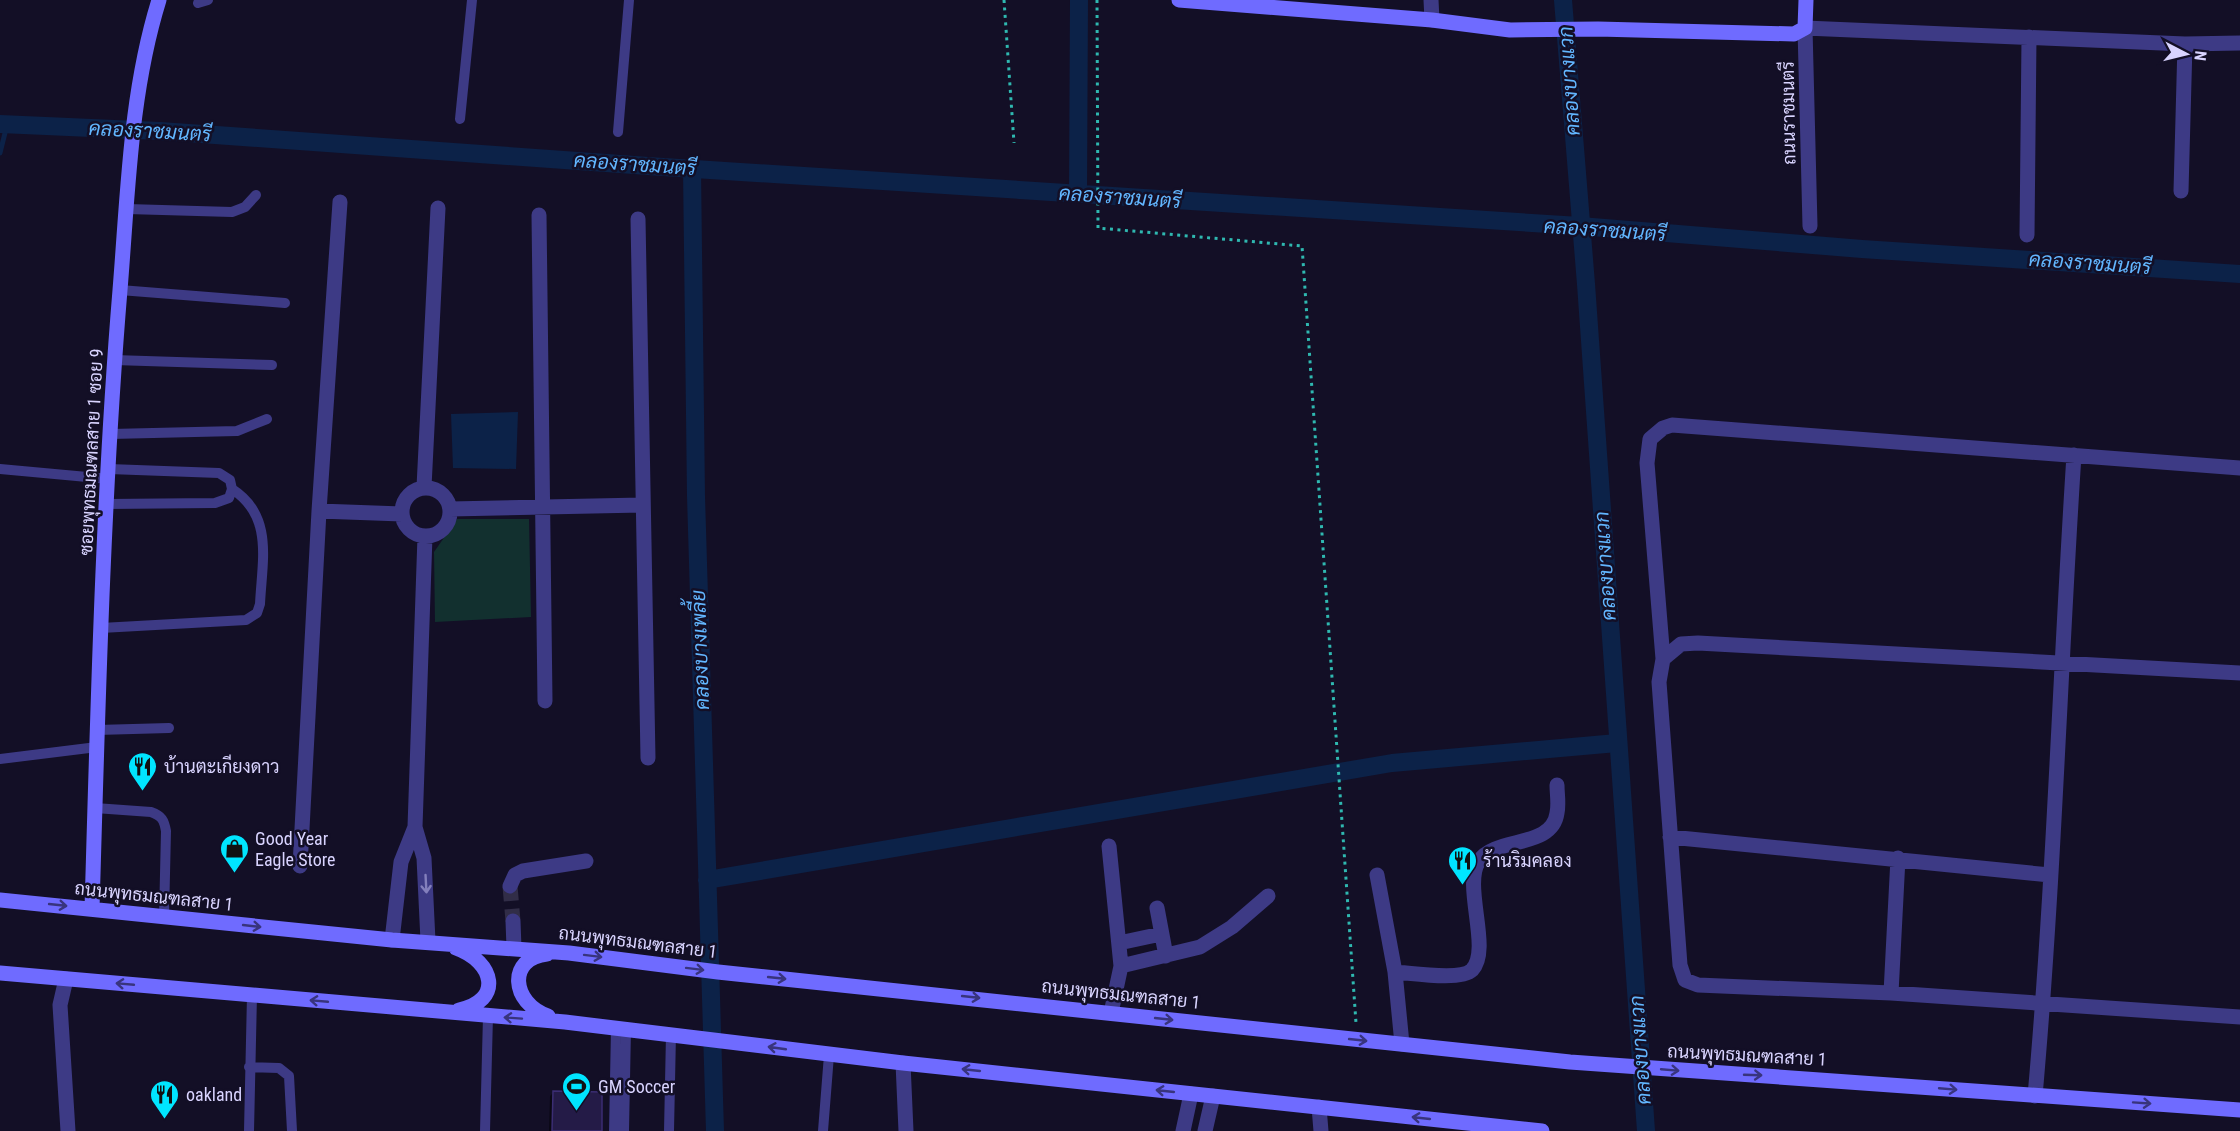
<svg xmlns="http://www.w3.org/2000/svg" width="2240" height="1131" viewBox="0 0 2240 1131" font-family="'Roboto Condensed',Sarabun,sans-serif">
<rect width="100%" height="100%" fill="#130f26"/>
<!-- green -->
<path fill="#12302f" d="M457 519H529L531 617 435 622 434 552Z"/>
<!-- water -->
<path fill="#0c2248" d="M518 412 516 469 453 468 451 414Z"/>
<!-- shadow -->
<path fill="#0007" d="M553 1093 600 1131H549L550 1096Z"/>
<g fill="none" stroke-linecap="round" stroke-linejoin="round">
<!-- stream -->
<path stroke="#0c2248" stroke-width="5" d="M0 153 7 125"/>
<!-- canal -->
<path stroke="#0c2248" stroke-width="18" d="M1563 0 1586 284 1646 1131
M0 124 160 131 648 166 1580 226 1862 249 2240 274
M692 168 696 496 715 1131
M1078 194 1079 0
M707 880 1392 763 1617 743"/>
</g>
<!-- building -->
<path fill="#241b47" stroke="#3b2d73" stroke-width="1.5" d="M553 1091 602 1092V1131H552Z"/>
<g fill="none" stroke-linecap="round" stroke-linejoin="round">
<!-- street-tunnel -->
<path stroke="#312d47" stroke-width="15" stroke-dasharray="15 8" stroke-linecap="butt" d="M510 886 513 921"/>
<!-- path -->
<path stroke="#2fb8b0" stroke-width="3" stroke-dasharray="3 4.5" stroke-linecap="butt" d="M1004 0 1014 143
M1097 0 1098 228 1302 246 1356 1023"/>
<!-- lane -->
<path stroke="#3d3a85" stroke-width="10" d="M198 3 208 0
M460 119 472 0
M618 132 629 0
M127 209 232 212 245 207 256 195
M120 290 285 303
M114 360 272 365
M111 434 237 431 267 419
M0 469 109 479
M107 504 215 503 229 498 232 489 230 480 219 473 109 469
M101 628 246 620 257 613 260 604C262 561 274 516 232 489
M97 730 169 728
M0 759 97 747
M95 808 151 812C162 816 164 820 166 831L164 917
M249 1067 279 1068 289 1076 292 1131
M249 1131 252 995
M485 1131 488 1016
M614 1131 616 1028
M624 1131 626 1029
M669 1131 671 1034
M823 1131 829 1055"/>
<!-- street -->
<path stroke="#3d3a85" stroke-width="15" d="M1431 0 1432 20
M2181 191 2185 44
M539 215 545 701
M638 219 648 758
M1810 226 1805 28 2185 44 2240 43
M2027 235 2029 37
M2240 468 1672 425 1663 428 1650 439 1647 463 1663 659 1659 682 1680 965 1685 980 1698 985 1891 993 2240 1017
M424 487 438 208
M402 512a24 24 0 1 1 48 0a24 24 0 1 1-48 0Z
M450 509 642 505
M319 511 402 514
M425 536 415 827 424 858 428 941
M1663 659 1681 644 1698 643 2240 673
M1670 837 2050 875
M1109 846 1121 966
M300 866 319 511 340 202
M1377 875 1395 972 1402 1044
M510 886 515 875 523 871 586 861
M1157 908 1166 956
M513 921 514 948
M392 940 401 862 415 827
M1119 943 1161 934
M1395 972C1412 973 1461 981 1472 970 1492 949 1462 885 1479 861 1496 836 1552 849 1557 813 1559 804 1557 794 1557 785
M66 979 60 1005 68 1131
M1891 993 1898 858
M1111 1013 1121 966 1200 947 1232 927 1268 896
M903 1063 906 1131
M2035 1096C2054 883 2060 669 2074 455
M1319 1107 1321 1131
M1183 1131 1191 1094
M1205 1131 1213 1096"/>
<!-- secondary -->
<path stroke="#6f6bff" stroke-width="15" d="M1179 0 1432 20 1510 30 1598 29 1794 34 1805 28 1806 0
M0 900 392 940 569 953 718 972 1570 1062 2240 1110
M92 909C98 702 103 496 120 290 128 193 130 93 159 0
M456 948C495 962 503 1001 459 1010
M547 954C507 958 511 1003 548 1016
M0 973 565 1022 903 1063 1542 1131"/>
</g>
<!-- one-way arrows -->
<defs><path id="oneway-shaft" d="M-6 0H5M1.5-3L5.5 0L1.5 3" fill="none" stroke-width="1.6" stroke-linecap="round" stroke-linejoin="round" transform="scale(1.5)"/></defs>
<use stroke="#837fbc" href="#oneway-shaft" transform="translate(426 884) rotate(87)"/>
<g stroke="#38347d">
<use href="#oneway-shaft" transform="translate(58 905) rotate(6)"/>
<use href="#oneway-shaft" transform="translate(252 926) rotate(6)"/>
<use href="#oneway-shaft" transform="translate(593 956) rotate(7)"/>
<use href="#oneway-shaft" transform="translate(695 969) rotate(7)"/>
<use href="#oneway-shaft" transform="translate(777 978) rotate(6)"/>
<use href="#oneway-shaft" transform="translate(125 984) rotate(-175)"/>
<use href="#oneway-shaft" transform="translate(971 997) rotate(6)"/>
<use href="#oneway-shaft" transform="translate(319 1001) rotate(-175)"/>
<use href="#oneway-shaft" transform="translate(513 1018) rotate(-176)"/>
<use href="#oneway-shaft" transform="translate(1164 1019) rotate(6)"/>
<use href="#oneway-shaft" transform="translate(1358 1040) rotate(6)"/>
<use href="#oneway-shaft" transform="translate(777 1048) rotate(-172)"/>
<use href="#oneway-shaft" transform="translate(971 1070) rotate(-174)"/>
<use href="#oneway-shaft" transform="translate(1670 1070) rotate(5)"/>
<use href="#oneway-shaft" transform="translate(1753 1075) rotate(2)"/>
<use href="#oneway-shaft" transform="translate(1948 1089) rotate(5)"/>
<use href="#oneway-shaft" transform="translate(1165 1091) rotate(-174)"/>
<use href="#oneway-shaft" transform="translate(2142 1103) rotate(4)"/>
<use href="#oneway-shaft" transform="translate(1421 1118) rotate(-174)"/>
</g>
<!-- icons -->
<defs>
<symbol id="restaurant-pin" viewBox="-11 -11 22 30"><path d="M0 17L-7.5 6A9.5 9.5 0 1 1 7.5 6Z" fill="#00e5ff" stroke="#130f26"/><path d="M-5-6h1v4h1v-4h1v4h1v-4h1v5L-1.5 .5V6h-2V.5L-5-1ZM5-6V6H3V1.5H1.5Q1.5-4 5-6Z" fill="#111"/></symbol>
<symbol id="shop-pin" viewBox="-11 -11 22 30"><path d="M0 17L-7.5 6A9.5 9.5 0 1 1 7.5 6Z" fill="#00e5ff" stroke="#130f26"/><path d="M-5-2.5h2.3a2.7 3.5 0 0 1 5.4 0H5L5.5 6h-11ZM-1.5-2.5h3a1.5 2.3 0 0 0-3 0Z" fill="#111"/></symbol>
<symbol id="stadium-pin" viewBox="-11 -11 22 30"><path d="M0 17L-7.5 6A9.5 9.5 0 1 1 7.5 6Z" fill="#00e5ff" stroke="#130f26"/><path d="M0-5a6.5 5 0 1 0 0 10a6.5 5 0 1 0 0-10ZM-3.5-1.8h7v3.6h-7Z" fill="#111"/></symbol>
</defs>
<g fill-rule="evenodd">
<use href="#restaurant-pin" x="126" y="750" width="33" height="45"/>
<use href="#shop-pin" x="218" y="832" width="33" height="45"/>
<use href="#restaurant-pin" x="1446" y="844" width="33" height="45"/>
<use href="#stadium-pin" x="560" y="1070" width="33" height="45"/>
<use href="#restaurant-pin" x="148" y="1078" width="33" height="45"/>
</g>
<g text-anchor="middle" dominant-baseline="central" stroke-width="5" stroke-linejoin="round" paint-order="stroke">
<!-- street labels -->
<g font-size="18" fill="#d9d4ff" stroke="#130f26">
<text transform="translate(1788 113) rotate(-91)">ถนนราชมนตรี</text>
<text transform="translate(91 452) rotate(-87)">ซอยพุทธมณฑลสาย 1 ซอย 9</text>
<text transform="translate(154 896) rotate(6)">ถนนพุทธมณฑลสาย 1</text>
<text transform="translate(638 942) rotate(7)">ถนนพุทธมณฑลสาย 1</text>
<text transform="translate(1121 994) rotate(6)">ถนนพุทธมณฑลสาย 1</text>
<text transform="translate(1747 1055) rotate(3)">ถนนพุทธมณฑลสาย 1</text>
</g>
<!-- poi labels -->
<g font-size="18" fill="#d9d4ff" stroke="#130f26" text-anchor="start">
<text x="164" y="766">บ้านตะเกียงดาว</text>
<text x="255" y="838">Good Year<tspan x="255" dy="21">Eagle Store</tspan></text>
<text x="1483" y="860">ร้านริมคลอง</text>
<text x="598" y="1086">GM Soccer</text>
<text x="186" y="1094">oakland</text>
</g>
<!-- water labels -->
<g font-size="20" font-style="italic" fill="#62b6ff" stroke="#130f26">
<text transform="translate(1569 81) rotate(-94)">คลองบางแวก</text>
<text transform="translate(150 131) rotate(3)">คลองราชมนตรี</text>
<text transform="translate(635 164) rotate(4)">คลองราชมนตรี</text>
<text transform="translate(1120 197) rotate(4)">คลองราชมนตรี</text>
<text transform="translate(1605 230) rotate(4)">คลองราชมนตรี</text>
<text transform="translate(2090 263) rotate(4)">คลองราชมนตรี</text>
<text transform="translate(1605 566) rotate(-94)">คลองบางแวก</text>
<text transform="translate(700 650) rotate(-92)">คลองบางเพลี้ย</text>
<text transform="translate(1640 1050) rotate(-94)">คลองบางแวก</text>
</g>
</g>
<!-- north arrow -->
<g transform="translate(2186 54) rotate(97)" stroke="#130f26" stroke-width="4.5" paint-order="stroke">
<path d="M0-4.5L10 22L0 15L-10 22Z" fill="#d9d4ff"/>
<text y="-9" font-size="16" font-weight="bold" text-anchor="middle" fill="#d9d4ff">N</text>
</g>
</svg>
